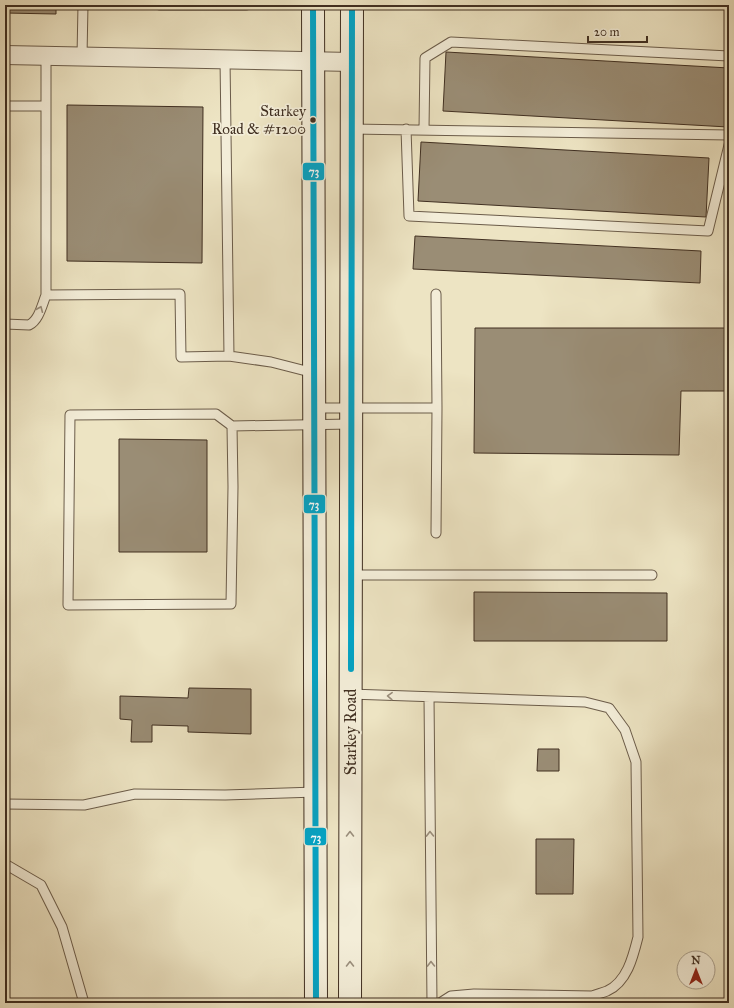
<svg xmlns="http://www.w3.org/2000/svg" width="734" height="1008" viewBox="0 0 734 1008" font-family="'IM FELL Great Primer',serif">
<rect width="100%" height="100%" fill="#ede4c3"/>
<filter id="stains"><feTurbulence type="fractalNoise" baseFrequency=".005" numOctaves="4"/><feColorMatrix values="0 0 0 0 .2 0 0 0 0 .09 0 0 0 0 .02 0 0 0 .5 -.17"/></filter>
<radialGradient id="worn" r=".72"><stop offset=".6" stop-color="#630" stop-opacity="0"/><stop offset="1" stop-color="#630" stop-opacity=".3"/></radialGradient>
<!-- building -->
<path fill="#9a8d75" stroke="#402f21" d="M5 5H56V14L5 13Z
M446 52 729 68 728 127 443 111Z
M67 105 203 107 202 263 67 261Z
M421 142 709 158 706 217 418 201Z
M415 236 701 251 700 283 413 269Z
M475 328H729V391H681L679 455 474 453Z
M119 439 207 440V552H119Z
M474 592 667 593V641H474Z
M189 688 251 689V734L188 732V726L152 725V742H131L132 720 120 719V696L188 698Z
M538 749H559V771H537Z
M536 839H574L573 894H536Z"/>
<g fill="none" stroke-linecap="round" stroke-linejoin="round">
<defs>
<path id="lane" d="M160 5H246
M46 56V295L180 294 181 357 229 356 225 59
M82 56 83 5
M5 106H46
M351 129 729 135
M406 129 409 216 708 231 729 145
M424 129 425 58 451 42 729 56
M5 324 29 325C39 320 42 305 46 295
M229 356 271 362 314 373
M314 408H437L436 294
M232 426 216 414 70 415 68 605 231 604 233 487 232 426 351 424
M436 533 437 408
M351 575H652
M350 694 585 702 609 708 625 730 636 762 638 937C633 957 627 982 607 991 602 993 597 994 592 996L474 994 451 996 440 1003
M429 697 432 1003
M5 804 84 805 135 794 225 795 316 792
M5 864 41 885 62 927 84 1003"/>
<path id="street" d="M5 55 352 62"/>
<path id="secondary" d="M313 5 316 1003
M350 1003 352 5"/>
</defs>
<!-- lane casing -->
<use href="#lane" stroke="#6b5c4a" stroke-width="11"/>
<!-- street casing -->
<use href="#street" stroke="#6b5c4a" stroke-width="20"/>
<!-- secondary casing -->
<use href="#secondary" stroke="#402f21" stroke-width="24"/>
<!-- lane -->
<use href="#lane" stroke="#f3edd8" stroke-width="9"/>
<!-- street -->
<use href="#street" stroke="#f3edd8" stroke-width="18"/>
<!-- secondary -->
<use href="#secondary" stroke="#f3edd8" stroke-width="22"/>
<defs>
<path id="bus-1" d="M313 5 316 1003
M351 669 352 5"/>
</defs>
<!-- bus-1 casing -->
<use href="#bus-1" stroke="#f3edd8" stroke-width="9"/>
<!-- bus-1 -->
<use href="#bus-1" stroke="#03a3c5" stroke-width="6"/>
</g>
<!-- one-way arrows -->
<defs><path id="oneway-chevron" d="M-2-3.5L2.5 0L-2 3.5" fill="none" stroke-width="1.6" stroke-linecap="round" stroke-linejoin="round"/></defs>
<g stroke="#9a8e7c">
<use href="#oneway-chevron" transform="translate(40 309) rotate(-67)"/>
<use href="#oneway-chevron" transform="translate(390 696) rotate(-178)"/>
<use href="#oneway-chevron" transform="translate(350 834) rotate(-90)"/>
<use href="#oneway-chevron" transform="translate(430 834) rotate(-91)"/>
<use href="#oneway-chevron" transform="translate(350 964) rotate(-90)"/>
<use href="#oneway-chevron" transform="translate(431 964) rotate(-91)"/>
</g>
<!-- markers -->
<circle fill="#402f21" stroke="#f3edd8" stroke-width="1.5" cx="313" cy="120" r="3.5"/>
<g text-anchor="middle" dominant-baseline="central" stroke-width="3.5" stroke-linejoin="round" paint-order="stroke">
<!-- bus labels -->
<g font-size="15" fill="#402f21" stroke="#f3edd8" text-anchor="end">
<text x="306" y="111">Starkey<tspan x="306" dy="18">Road &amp; #1200</tspan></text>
</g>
<!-- street labels -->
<g font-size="16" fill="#402f21" stroke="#f3edd8">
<text transform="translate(350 732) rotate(-90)">Starkey Road</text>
</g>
</g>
<g stroke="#f3edd8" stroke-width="1.5">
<rect x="302" y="162" width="23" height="19" rx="4" fill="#03a3c5"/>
<rect x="303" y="494" width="23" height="20" rx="4" fill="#03a3c5"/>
<rect x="304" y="827" width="23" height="19" rx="4" fill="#03a3c5"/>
</g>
<g font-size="11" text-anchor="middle" font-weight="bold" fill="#fff">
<text x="314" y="175">73</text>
<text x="314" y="508">73</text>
<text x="316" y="841">73</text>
</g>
<!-- margin -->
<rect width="734" height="1008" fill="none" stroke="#ede4c3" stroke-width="20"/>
<rect x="6" y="6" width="722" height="996" fill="none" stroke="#402f21" stroke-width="2"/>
<rect x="10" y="10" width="714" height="988" fill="none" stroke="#402f21"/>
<!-- north arrow -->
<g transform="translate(696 970)"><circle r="19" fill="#f3edd8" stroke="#aba18f"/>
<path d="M0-3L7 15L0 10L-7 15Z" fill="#8f2418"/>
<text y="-6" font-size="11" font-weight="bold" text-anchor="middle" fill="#402f21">N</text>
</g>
<!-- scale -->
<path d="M588 36v6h59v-6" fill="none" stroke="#402f21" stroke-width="2"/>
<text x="594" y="36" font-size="12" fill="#402f21" stroke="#f3edd8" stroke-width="3" paint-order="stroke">20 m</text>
<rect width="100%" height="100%" filter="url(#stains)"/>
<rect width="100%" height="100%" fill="url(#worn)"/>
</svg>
